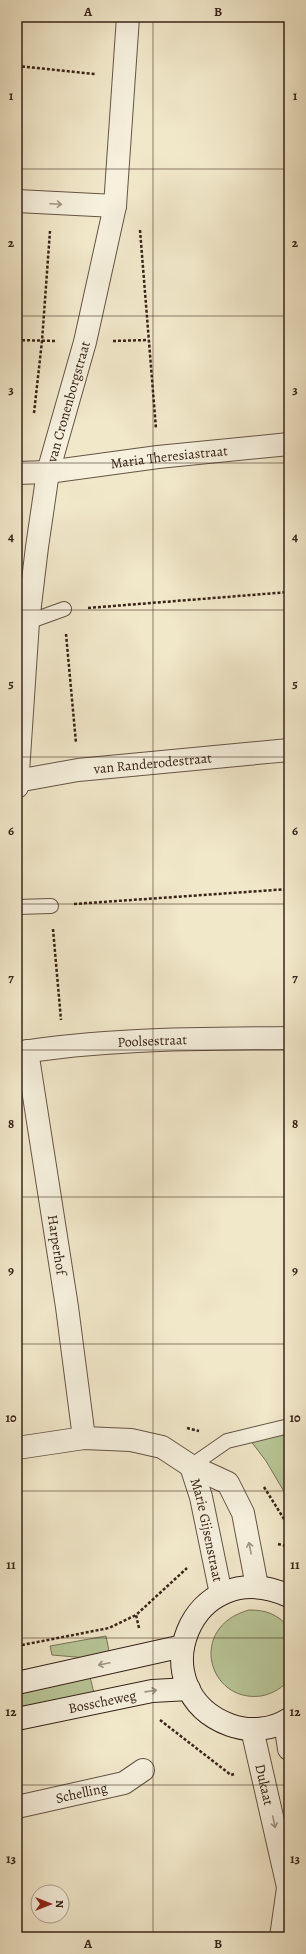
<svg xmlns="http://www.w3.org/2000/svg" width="306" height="1954" viewBox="0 0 306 1954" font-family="Alegreya,serif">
<rect width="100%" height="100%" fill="#f1e8ca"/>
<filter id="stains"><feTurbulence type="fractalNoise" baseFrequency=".005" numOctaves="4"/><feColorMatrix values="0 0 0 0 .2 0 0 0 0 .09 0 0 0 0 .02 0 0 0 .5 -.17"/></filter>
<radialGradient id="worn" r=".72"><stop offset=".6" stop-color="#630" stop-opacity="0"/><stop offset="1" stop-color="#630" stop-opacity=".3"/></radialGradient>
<!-- green -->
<path fill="#b8c698" stroke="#787458" d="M289 1432V1500L266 1461 250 1440Z
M249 1610C266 1610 277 1614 289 1627V1679C283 1688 272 1694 261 1696 208 1703 187 1627 249 1610Z
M106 1636 110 1656 99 1659 52 1655 50 1646Z
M90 1677 94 1693 17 1709V1692Z"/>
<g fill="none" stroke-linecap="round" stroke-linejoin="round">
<defs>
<path id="service" d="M28 622 64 609
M17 907 51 906
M191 1466 227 1441 289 1426"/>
<g id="minor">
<path d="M17 201 115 206"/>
<path id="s1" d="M17 473 48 472 158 457 289 444"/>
<path id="s2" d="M17 781 78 770 289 750"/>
<path id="s3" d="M17 787 28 622 37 547 48 472 85 342 115 206 128 17"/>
<path id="s4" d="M27 1051 67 1307 84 1438"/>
<path id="s5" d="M17 1053C107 1038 198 1039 289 1038"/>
<path d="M17 1448 84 1438 131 1440 162 1447 191 1466 228 1483 243 1513 257 1586"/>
<path id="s6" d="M191 1466 201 1497 221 1594"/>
<path id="s7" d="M17 1807 124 1783 143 1770"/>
</g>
<g id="tertiary">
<path d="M285 1722 289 1749"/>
<path id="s8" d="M252 1729 288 1887"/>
<path d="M281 1937 289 1881"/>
</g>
<g id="secondary">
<path d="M289 1596C190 1551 138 1691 230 1725 249 1732 272 1730 289 1719"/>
<path d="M17 1683 183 1646"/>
<path id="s9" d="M17 1719 152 1691 189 1689"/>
</g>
</defs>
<!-- service casing -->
<use href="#service" stroke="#665444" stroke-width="16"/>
<!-- minor casing -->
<use href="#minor" stroke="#665444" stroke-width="24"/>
<!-- tertiary casing -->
<use href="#tertiary" stroke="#665444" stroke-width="24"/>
<!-- secondary casing -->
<use href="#secondary" stroke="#382318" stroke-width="24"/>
<!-- path -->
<path stroke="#382318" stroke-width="2.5" stroke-dasharray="3 2" stroke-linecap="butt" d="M17 66 95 74
M140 230 156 429
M17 340 56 341
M113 341 148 340
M34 413 42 341 50 231
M88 608 289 592
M66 634 76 743
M74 904 289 889
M53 929 61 1020
M187 1428 199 1431
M264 1487 289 1527
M278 1544 289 1547
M139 1628 136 1615 187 1568
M17 1646 109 1628 136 1615
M160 1720 231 1775 234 1774"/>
<!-- service -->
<use href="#service" stroke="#f6f0dd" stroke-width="14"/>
<!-- minor -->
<use href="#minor" stroke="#f6f0dd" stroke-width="22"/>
<!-- tertiary -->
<use href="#tertiary" stroke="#f6f0dd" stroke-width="22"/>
<!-- secondary -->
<use href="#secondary" stroke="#f6f0dd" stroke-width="22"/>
</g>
<!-- one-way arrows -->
<defs><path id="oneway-shaft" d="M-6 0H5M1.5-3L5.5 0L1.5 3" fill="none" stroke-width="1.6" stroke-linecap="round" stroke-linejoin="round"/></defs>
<g stroke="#a09484">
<use href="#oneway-shaft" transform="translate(56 204) rotate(3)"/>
<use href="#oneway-shaft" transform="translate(250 1548) rotate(-101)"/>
<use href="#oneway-shaft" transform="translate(104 1664) rotate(168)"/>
<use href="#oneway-shaft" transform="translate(151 1691) rotate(-8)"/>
<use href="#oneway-shaft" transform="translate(274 1822) rotate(78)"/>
</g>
<!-- grid -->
<path fill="none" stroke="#382318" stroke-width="1" stroke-opacity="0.55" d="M153 17V1937M17 169H289M17 316H289M17 463H289M17 610H289M17 757H289M17 904H289M17 1050H289M17 1197H289M17 1344H289M17 1491H289M17 1638H289M17 1785H289"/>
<g text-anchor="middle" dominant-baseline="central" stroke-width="3" stroke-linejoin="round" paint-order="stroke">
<!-- street labels -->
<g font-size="14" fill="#382318" stroke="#f6f0dd">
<text stroke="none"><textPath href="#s3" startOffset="390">van Cronenborgstraat</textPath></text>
<text stroke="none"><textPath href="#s1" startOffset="153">Maria Theresiastraat</textPath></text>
<text stroke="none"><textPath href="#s2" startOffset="137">van Randerodestraat</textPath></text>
<text stroke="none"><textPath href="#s5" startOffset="136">Poolsestraat</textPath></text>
<text stroke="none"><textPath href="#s4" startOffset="196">Harperhof</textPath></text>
<text stroke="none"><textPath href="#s6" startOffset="66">Marie Gijsenstraat</textPath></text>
<text stroke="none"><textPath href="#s9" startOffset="87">Bosscheweg</textPath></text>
<text stroke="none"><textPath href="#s8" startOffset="57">Dukaat</textPath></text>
<text stroke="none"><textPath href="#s7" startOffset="66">Schelling</textPath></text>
</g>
</g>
<!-- margin -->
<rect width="306" height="1954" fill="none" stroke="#f1e8ca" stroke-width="44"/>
<!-- north arrow -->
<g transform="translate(50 1904) rotate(90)"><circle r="19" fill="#f6f0dd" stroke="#aa9e8e"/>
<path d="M0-3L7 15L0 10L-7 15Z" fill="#8f2418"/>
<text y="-6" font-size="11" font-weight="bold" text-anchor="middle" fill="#382318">N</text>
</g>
<rect x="22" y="22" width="262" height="1910" fill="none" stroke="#382318" stroke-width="1.5"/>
<g font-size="13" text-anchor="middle" font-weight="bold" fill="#382318">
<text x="88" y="16">A</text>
<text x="218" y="16">B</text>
<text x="11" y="100">1</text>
<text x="295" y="100">1</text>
<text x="11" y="247">2</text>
<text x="295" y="247">2</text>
<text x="11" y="394">3</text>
<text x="295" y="394">3</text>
<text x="11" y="541">4</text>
<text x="295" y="541">4</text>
<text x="11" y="688">5</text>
<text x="295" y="688">5</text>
<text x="11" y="835">6</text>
<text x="295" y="835">6</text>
<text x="11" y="982">7</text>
<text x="295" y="982">7</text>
<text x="11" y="1128">8</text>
<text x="295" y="1128">8</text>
<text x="11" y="1275">9</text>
<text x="295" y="1275">9</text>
<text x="11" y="1422">10</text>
<text x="295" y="1422">10</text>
<text x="11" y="1569">11</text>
<text x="295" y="1569">11</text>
<text x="11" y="1716">12</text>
<text x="295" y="1716">12</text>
<text x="11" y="1863">13</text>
<text x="295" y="1863">13</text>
<text x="88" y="1948">A</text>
<text x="218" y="1948">B</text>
</g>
<rect width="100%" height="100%" filter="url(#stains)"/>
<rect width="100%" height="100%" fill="url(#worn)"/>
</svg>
